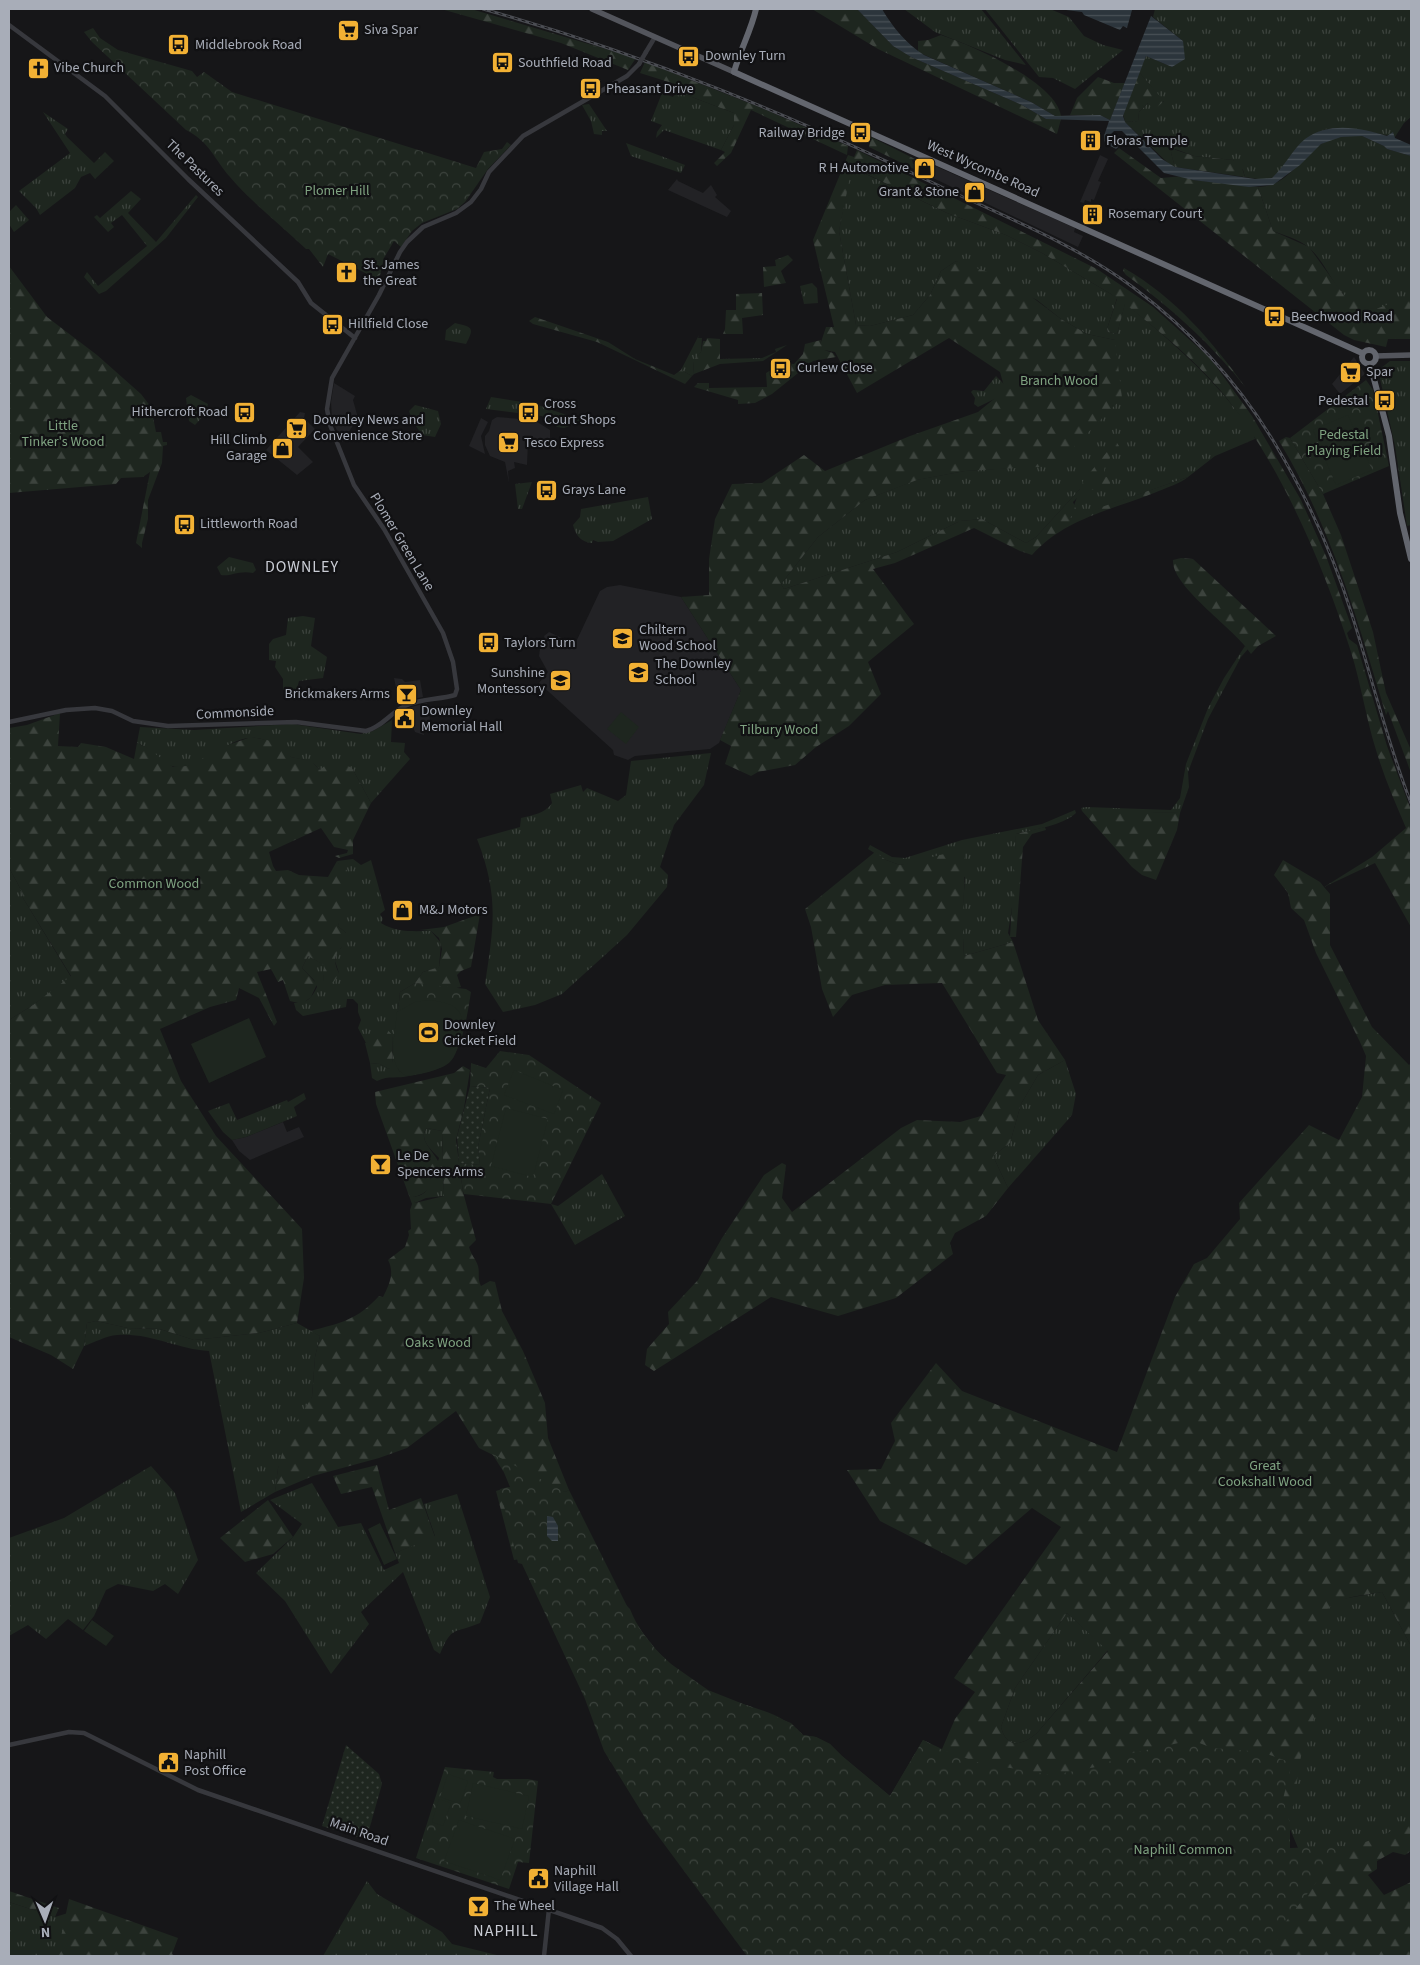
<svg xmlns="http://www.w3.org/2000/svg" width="1420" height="1965" viewBox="0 0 1420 1965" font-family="'Source Sans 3',sans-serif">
<defs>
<pattern id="grass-tufts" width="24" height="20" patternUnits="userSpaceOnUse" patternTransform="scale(1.25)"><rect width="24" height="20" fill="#1e261f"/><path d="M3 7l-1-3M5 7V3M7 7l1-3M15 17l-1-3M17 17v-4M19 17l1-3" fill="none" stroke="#3c433d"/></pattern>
<pattern id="forest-firs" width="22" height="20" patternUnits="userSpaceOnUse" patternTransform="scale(1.25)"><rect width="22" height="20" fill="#1e261f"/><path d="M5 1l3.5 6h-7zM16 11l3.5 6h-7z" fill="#3c433d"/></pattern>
<pattern id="park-crowns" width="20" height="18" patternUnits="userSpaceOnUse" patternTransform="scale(1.25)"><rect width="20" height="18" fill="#1e261f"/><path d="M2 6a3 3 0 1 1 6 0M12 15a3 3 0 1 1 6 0" fill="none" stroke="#3c433d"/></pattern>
<pattern id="garden-dots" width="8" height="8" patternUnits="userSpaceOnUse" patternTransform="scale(1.25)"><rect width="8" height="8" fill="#1e261f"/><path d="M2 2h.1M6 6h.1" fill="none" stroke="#3c433d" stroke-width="1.8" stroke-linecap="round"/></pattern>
<pattern id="water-rules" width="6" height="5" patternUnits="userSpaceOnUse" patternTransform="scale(1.25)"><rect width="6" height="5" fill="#2c353c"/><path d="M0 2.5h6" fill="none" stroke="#485056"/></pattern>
</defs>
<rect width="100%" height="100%" fill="#161618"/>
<!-- built -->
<path fill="#222225" d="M1100 155 1108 159 1098 181 1101 182 1094 200 1091 199V202L1085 200 1084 203 1080 202Z
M916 160 924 161 1075 228 1074 232 1083 236 1078 247 914 169Z
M677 179 678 181 703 193 711 185 717 195 715 197 731 211 727 217 668 190Z
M1354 357 1365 374 1340 394 1332 384Z
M334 383 355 396 353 400 358 418 342 442 332 419 331 402Z
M300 412 305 413 304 418 315 429 298 447 313 462 297 475 266 450Z
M497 417 534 420 550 430V438L546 441 528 442 527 465 514 462 515 468 508 471 509 483 505 462 490 456 485 445V436L489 431 492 420Z
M481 418 488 422 481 436 485 454 469 446Z
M620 585 681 597 741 690 719 743 710 749 635 756 628 760 614 755 613 750 539 683 548 672 539 656 540 649H544L547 644 544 636 549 632 575 644 600 591 607 587Z
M394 678 402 679 405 682 420 680 423 697 399 702Z
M427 703 431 725 422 727 424 735 415 732 407 708Z
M283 1122 287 1132 299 1127 304 1137 250 1160 239 1151 232 1140 246 1137Z"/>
<!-- grass -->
<path fill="url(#grass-tufts)" d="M904 9H981L1026 65 1005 60 935 32Z
M985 9H1050L1069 17 1084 36 1103 45 1123 50 1075 89 1053 78 1039 77Z
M1155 9H1411V117L1404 123 1395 137C1371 133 1337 121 1315 134 1299 143 1283 173 1272 178 1264 181 1253 178 1245 177L1243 170 1233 160 1194 156 1175 149 1171 153 1175 167 1169 164 1125 122 1138 121 1139 112 1148 103 1164 102 1139 72 1146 56 1172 67 1183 41 1153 17Z
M676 91 734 113V125L721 150 664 130 656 138 657 132 662 125 651 121 662 93 673 97Z
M589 104 607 131H602V135L594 134 591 121 582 105Z
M43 112 68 129 65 134 67 137 94 163 105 152 114 161 95 179 90 173 81 177 75 188 40 215 36 208 19 191 70 153Z
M1351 135 1362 136 1384 146 1387 149 1411 156V299C1398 299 1387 310 1374 309 1336 307 1331 265 1308 247 1299 239 1283 235 1273 231L1258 187C1291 186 1299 155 1325 142 1333 138 1342 137 1351 135Z
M626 143 685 165 681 173 631 156Z
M851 167 947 213 1006 235 1042 253 1111 294 1117 298 1107 329 1108 332 1117 334 1125 303C1166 337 1204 369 1236 410 1243 419 1253 429 1255 439L1215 456 1188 477 1069 519 1080 489 1036 537 1026 543 982 519 960 521 897 552 784 589 781 584 818 537 865 500 916 480 965 471 1055 465 1083 435 1115 340 1087 334 1061 319 1037 300 956 261 941 271 930 295 913 315 870 326 856 325 839 231Z
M131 191 141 199 128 213 156 242 196 195 198 197 166 238 106 291 99 294 84 277 87 272 98 286 147 246 122 215 111 223 114 227 108 232 94 217 97 215 100 218Z
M16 205 29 220 14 232 9 224V212Z
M812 283 817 288 818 303 804 304 800 286Z
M455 323C472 327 475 327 466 344L445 340 446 330Z
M699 335 698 338H702L701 352 693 362 694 374 692 376 681 370Z
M787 345 763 361 720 364V359L762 358 776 352 775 349Z
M1390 361H1411V525L1407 526 1395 446 1379 374 1381 368Z
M996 376 1011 391 978 407 974 404 975 398 971 392 973 390 984 391Z
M191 395 208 404 205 414 195 425 189 421 186 398Z
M491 397 535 404 584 421 564 428 557 427 542 416 486 409Z
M415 405 438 411 441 424 435 437 422 435 412 420 409 411Z
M532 482 522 509H518L515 484Z
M648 497 652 519 613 541 598 542 593 540 592 543C581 542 576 536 573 525L580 517 581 509Z
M229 557 253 563 256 570 253 573C238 570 230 577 221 575L217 567Z
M303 616 315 618 311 646 327 657 323 678 299 681 297 688 299 696 290 694 287 689 283 690V679L275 667 276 661 269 660V644L273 639 286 635 288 618Z
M1245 646 1248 649 1241 657 1208 719 1188 772 1189 787 1180 813 1082 811 1081 808 1086 807 1171 810 1180 798 1186 764 1208 708 1224 678Z
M392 720 391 742 405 743 404 752 410 759 371 803 352 768 325 767 320 770C311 759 303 760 291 757 286 750 279 747 272 743 236 723 213 766 180 767 162 768 153 748 137 743L140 727 194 730 292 724 361 734 373 731Z
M711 753 704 785 674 825 660 867 668 875 667 887 627 935 562 994 535 1005 503 1012 485 984C494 925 499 896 477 839L520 827 521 818C532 815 545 814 552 803L550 794 581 785 583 792 587 788 618 801 626 795 631 761Z
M1075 810 1076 813C1062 826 1035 829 1016 834L1014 894 1008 933 1013 942 964 956 962 920 965 877 912 863 900 865 886 860 868 849 870 845 892 857 905 858 962 840 1042 824Z
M353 859 361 865 371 860 385 910 380 914 383 919 381 923C397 933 414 931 431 931L441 943 439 967 423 972 415 983 400 992 394 1048 399 1071 409 1076C398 1079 389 1075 377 1081L372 1078 370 1063 380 1064 389 1069 393 1061 392 1035 366 1043 358 1028 361 1020 358 1012V1004L353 999H347L346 1007 303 1016 296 1010 294 1003C306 1004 312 998 317 987L314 980 302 968 308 956 325 965 323 982 339 973 335 961 337 951 341 948 346 933 338 926C343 904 350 882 337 861Z
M9 867C13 877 22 888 23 898L71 977 33 1005 9 1020Z
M1065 1060 1076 1094 1072 1115 1008 1188 993 1156 1010 1143 1021 1104 1038 1075Z
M304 1093 306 1099 294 1107 297 1116 246 1137 232 1140 223 1132 208 1111 229 1103 237 1120 287 1100 288 1102Z
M427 1128 442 1131 444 1196 426 1198 415 1203 412 1197C433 1196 434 1174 439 1158 431 1150 418 1139 427 1128Z
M602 1174 625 1216 575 1245 551 1204 558 1206Z
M96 1321 128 1328 160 1329 194 1340 259 1333 297 1323 320 1336 315 1357 312 1397 278 1468 275 1492 241 1512 209 1351C177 1349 149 1332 117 1335 106 1336 95 1342 84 1346L87 1323Z
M151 1466 175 1493 198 1560 178 1594 165 1584 153 1591 118 1584 106 1590 94 1616 83 1630 68 1619 46 1639 28 1625 9 1636V1538L64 1518Z
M312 1483 338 1527 361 1523 384 1570 399 1563 395 1553 435 1536 424 1504 457 1494 490 1597 480 1623C454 1634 452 1625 440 1654L434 1650 403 1572 361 1612 369 1624 331 1674 285 1601 256 1573 293 1537 302 1524 270 1500Z
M1411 1528 1342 1599 1382 1592 1411 1646V1830L1363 1849 1301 1855 1256 1749 1290 1576Z
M1067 1613 1108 1650 1037 1733C1024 1744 1007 1751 1001 1727L1015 1688Z
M367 1881 377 1894 442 1932 452 1944 501 1956H323Z
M9 1902 55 1917 68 1913 66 1956H9Z"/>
<!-- forest -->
<path fill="url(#forest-firs)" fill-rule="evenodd" d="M441 9H471L636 58 628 70 561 43Z
M812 9H857L893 46 911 57 1022 105 1046 119H1061L1057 134 878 49Z
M941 35C971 45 1056 82 1061 116H1055L1031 102 918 52V41L928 40Z
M645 62 759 107 848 146 847 155 751 110 731 153 717 166 714 163 725 152 721 150 734 125V113L676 91 678 85 640 73Z
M1139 72 1164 101 1154 110 1148 103 1139 112 1138 121 1125 122 1123 113Z
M1098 77 1114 83H1125L1110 120 1100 115H1070L1077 98Z
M871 137 915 159 912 160 913 164 917 163 914 169 869 147Z
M1119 148 1161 178 1184 176 1193 180 1258 187 1273 231 1309 247 1343 294 1364 307 1376 309 1402 299H1411L1410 339H1388L1386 347 1354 340 1344 335 1114 153Z
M1173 149 1194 156 1233 160 1241 165 1245 177 1175 167 1171 153Z
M857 150 1097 269 1153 307 1210 358 1252 416 1301 500 1326 556 1352 628 1347 633 1349 639 1357 645 1387 746 1411 810V927L1375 863 1324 887 1330 894V945L1372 1027 1409 1065 1411 1063V1646L1382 1592C1362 1596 1327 1596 1323 1619L1318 1706 1301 1756 1290 1824V1849C1341 1848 1367 1849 1411 1819V1851L1405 1855 1393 1852 1377 1861V1869L1368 1875 1384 1895 1411 1882V1956H756L528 1558 514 1560 496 1491 508 1487 630 1609C643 1644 685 1682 720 1696 749 1708 781 1711 803 1735L816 1737 830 1744 842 1756 890 1796 923 1740 942 1749 955 1719 975 1692 954 1678 1061 1527 1032 1508 966 1565 880 1521 847 1470 881 1469 895 1441 891 1423 936 1363 962 1391 1117 1452 1175 1297 1194 1264 1207 1258 1240 1219 1239 1203 1309 1125 1339 1140 1362 1097 1366 1056 1360 1042 1316 953 1304 920 1291 908 1288 893 1274 875 1283 860 1320 882 1324 887 1372 857 1406 828C1395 802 1384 777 1376 750 1366 718 1361 684 1351 652 1323 564 1279 460 1220 390 1192 357 1159 331 1125 304L1117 334 1108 332 1107 329 1117 299 1111 294 1042 253 1006 235 947 213 852 167 839 231 856 325 870 326 913 315 930 295 941 271 956 261 1008 279 1061 319 1087 334 1115 340 1122 398 1055 466 965 471 917 480 865 500 818 537 781 584 784 589 897 552 960 521 982 519 1026 543 1036 537 1080 489H1083V492L1073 502 1076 509 1070 518 1188 477C1180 484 1165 488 1154 493 1111 510 1064 519 1032 555L1020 551 974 528 895 563 873 569 914 624 868 662 881 694 849 726 816 747 795 765 758 772 751 776 725 764 731 746 720 740 741 690 681 597 709 595V559L715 519 732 484 762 483 804 455 825 471 910 436 978 412 1005 390 1000 372 949 338 857 393 835 352 824 350 833 353 836 357 813 361 772 394 755 403 738 404V400L694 387 698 383H709V388L767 387 766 373 783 363 794 364 803 354 805 344 821 340 820 345 826 327H834L813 240 848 155 854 157ZM1067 1613 1108 1651 1037 1733C1024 1744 1007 1751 1001 1727L1015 1688Z
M788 255 793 260 781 271 786 283 764 287 763 267 776 266 775 260Z
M9 266 47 317 97 355 141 394 151 407 156 432H161L163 442H167V445L163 446 162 463 148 500V519L142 543V548L136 543 150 472 143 477 121 478 116 484 9 493Z
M1124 268C1176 298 1212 341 1246 388 1211 344 1172 308 1126 275L1123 271Z
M762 293 763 315 742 318 743 334H723L725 329 726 310H736V294Z
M535 317 608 342 635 359 674 375 681 370 692 376 685 384 597 342 533 324 529 321Z
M707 338 720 339V364L694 374 693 361 701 352 703 341H706Z
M1286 437 1290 438 1323 494 1341 535 1373 632 1386 693 1411 750V773L1388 711 1386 715C1357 619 1332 528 1279 441Z
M1116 441 1119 446 1105 465 1104 472 1100 474 1111 479 1110 484C1101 492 1093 491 1082 486L1083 481Z
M1181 558 1193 559 1276 636 1258 646 1251 654C1237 630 1171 587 1173 560Z
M60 713 58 746 78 747 81 743 106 747 134 759 137 743 146 747 173 767 187 766 201 760 208 752 251 737 282 743 286 746 291 757 311 761 320 770 330 761 342 763 352 768 371 803 353 840V854L339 858 335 856 347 853 348 850 334 847 321 828 269 852 273 866 276 871 288 870 299 875 328 877 337 861 341 867 347 870 344 907 338 926 346 933C347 951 327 951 339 973L334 982 326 988 323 982 324 965 308 956 302 968 317 984 311 997 302 1004 290 1001 283 980 278 982 271 969 257 972 277 1022 274 1026 259 998 239 988 236 1000 210 1007 160 1029 181 1081 216 1136 302 1229 304 1278 297 1323 259 1333 194 1340 160 1329 128 1328 96 1321 87 1323 84 1346 73 1369 51 1355 9 1337V1020L33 1005 71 976 23 898C22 888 13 877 9 867V728L27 725Z
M1088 810 1180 813 1177 830 1156 880 1142 875 1132 867 1082 811Z
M1045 827 1046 830 1032 834 1023 847 1016 937H1010L1016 834Z
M964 849C966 885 961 920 964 956L1013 942 1038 1020 1065 1060 1038 1075 1021 1104 1010 1143 993 1156 1008 1188 986 1216 955 1233 950 1243 953 1254 896 1298 838 1316 771 1297 654 1371 645 1365 647 1349 669 1324 668 1312 698 1280 722 1238 764 1175 782 1163 786 1165 782 1198 792 1212 901 1128 917 1120 960 1122 981 1116 1006 1075 997 1073 942 983 885 985 852 995 833 1017 822 989 811 927 805 909 875 852 886 860 900 865Z
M480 914 471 967 461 971 457 975 461 987 452 989 415 983 423 972 439 967 442 949 439 938 431 931 420 930 444 927Z
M386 1028 392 1035 393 1067 389 1069 380 1064 370 1063 365 1043 371 1041 373 1031Z
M463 1066 470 1070 464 1108 456 1140 463 1192 476 1240 469 1247C471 1255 476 1259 478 1266 480 1273 477 1278 481 1286L490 1281 495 1282 502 1311 523 1351 545 1403 548 1438 569 1490 565 1492 503 1471 493 1455 479 1448 456 1411 407 1448 379 1458 313 1476 275 1492 278 1468 283 1450 295 1424 312 1397 315 1357 320 1336 310 1331C341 1323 357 1320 379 1296L383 1297C389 1285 395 1273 388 1260L405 1247 409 1235 408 1231 411 1229 410 1210 412 1204 376 1104 375 1092 454 1073ZM427 1128 442 1131 444 1196 415 1203 413 1197C427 1195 435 1183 441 1171 441 1155 415 1141 427 1128Z
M377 1465 389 1510 421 1498 435 1537 395 1553 372 1487 341 1494 333 1476Z
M268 1500 293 1537 273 1554 245 1562 220 1538Z
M9 1891 59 1908 55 1917 9 1902Z
M69 1899 178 1938 172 1954 175 1956H57Z"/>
<!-- park -->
<path fill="url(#park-crowns)" d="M93 28 100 38 118 50 192 71 197 77 204 72 232 92 476 168 484 152 502 149 507 142 511 145 488 169 465 202 457 209 422 223 412 231 401 247 394 241 384 258 379 280 328 254 323 267 309 249H306C281 225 252 203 230 177 214 159 210 142 186 130L92 42 84 32Z
M1366 380 1373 390 1389 466 1323 494 1290 438Z
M415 983 466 989 471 992C468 1011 462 1054 446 1065 436 1071 421 1073 409 1076L399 1071 394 1049 400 992Z
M500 1051 529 1055 601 1103 551 1204 464 1194 463 1191 459 1163 480 1165 478 1147 490 1088 470 1086 471 1063 486 1068Z
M491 1453 565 1492 569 1490 636 1624 656 1650 671 1664 708 1690 791 1723 803 1735 816 1737 830 1744 842 1756 890 1796 923 1740 942 1750 980 1763 1053 1775 1096 1767 1128 1754 1183 1742H1197L1212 1748 1262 1752 1292 1763 1283 1799 1290 1824V1848L1344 1846 1281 1928 1282 1930 1269 1956H747L647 1821 604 1751 585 1699 522 1564 518 1563 500 1489 510 1487 500 1463Z
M445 1767 494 1772 493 1777 497 1779H528L538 1781 529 1863 518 1862 509 1889 416 1858Z"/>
<!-- garden -->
<path fill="url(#garden-dots)" d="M470 1086 490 1088 478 1147 480 1165 459 1163 457 1137Z
M346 1745 379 1774 382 1784 367 1837H357L322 1826Z"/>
<!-- pitch -->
<path fill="#1e261f" d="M1348 415 1372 470 1336 485 1313 430Z
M621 712 639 727 626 744 607 729Z
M428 1000C458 1003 468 1011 459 1041 457 1048 456 1056 450 1062 441 1070 419 1075 407 1076 385 1067 396 1030 397 1012L415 1002Z
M249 1018 266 1057 209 1083 191 1044Z
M514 1070 563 1090 554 1114 504 1095Z
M506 1108 548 1119 533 1177 491 1166Z
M380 1523 397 1559 384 1565 368 1529Z
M92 1620 114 1636 106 1646 84 1631Z
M448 1774 468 1781 460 1804 440 1797Z
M473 1783 529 1796 522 1829 466 1816Z
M439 1799 451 1803 443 1826 432 1822Z
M459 1820 515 1839 500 1880 444 1861Z"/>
<!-- water -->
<path fill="url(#water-rules)" d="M857 9H882C892 26 906 44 924 55L1031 102 1055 116 1100 115 1110 120 1151 16 1183 41 1185 59 1172 67 1146 56 1123 116 1125 122 1162 159 1175 167 1255 179 1272 178C1285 166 1292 150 1305 139 1329 121 1362 128 1387 136L1393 132 1395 138 1411 145V156L1387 149 1384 146 1362 136 1341 137 1321 144 1300 165 1273 185 1249 187 1193 180 1164 173 1122 131H1114L1111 134V139L1119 146 1116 149 1105 143 1104 136 1109 121 1046 119 1022 105 911 57 893 46Z
M1058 9H1132V10L1127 28 1123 26 1120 30 1084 15 1082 12Z
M547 1516 553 1517 558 1526V1541H552L547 1536Z"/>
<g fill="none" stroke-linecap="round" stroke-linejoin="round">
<!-- minor -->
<path stroke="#37383d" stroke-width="4.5" d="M9 25 105 96 188 179 298 282 311 303 355 338
M646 52 655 37
M9 722 66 710 95 708 112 711 133 721 168 726 296 722 366 731C382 727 391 712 405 706 422 698 439 700 455 695L457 689 453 662 443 633 384 529 354 485 330 425 327 409 332 378 379 295 400 252 407 242 423 227 456 213 471 202 481 189 489 172 523 136 627 76 639 64
M9 1745 69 1732 84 1733 198 1790 602 1928 617 1939 631 1956
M544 1956 549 1909"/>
<!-- major -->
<path stroke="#53555c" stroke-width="5.5" d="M592 9 734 72
M1376 356 1411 355"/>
<!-- highway -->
<path stroke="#63666e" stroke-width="6" d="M756 9C751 31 740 50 734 72L1362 353
M1362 357a7 7 0 1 1 14 0a7 7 0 1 1-14 0Z
M1370 364 1389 436 1400 513 1411 559"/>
<defs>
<path id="rail" d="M483 9C648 55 794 117 948 190 1010 219 1078 246 1134 288 1190 330 1237 381 1274 442 1307 497 1333 554 1352 615 1372 678 1387 742 1411 803"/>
</defs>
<!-- rail casing -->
<use href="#rail" stroke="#4a4c52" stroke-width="3"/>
<!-- rail -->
<use href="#rail" stroke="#111113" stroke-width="1" stroke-dasharray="4" stroke-linecap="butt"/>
<!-- minor-bridge -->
<path stroke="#37383d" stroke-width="4.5" d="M639 64 646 52"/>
</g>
<!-- icons -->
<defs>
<symbol id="supermarket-square" viewBox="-11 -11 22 22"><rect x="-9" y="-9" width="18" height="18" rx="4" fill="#f2b134" stroke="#111113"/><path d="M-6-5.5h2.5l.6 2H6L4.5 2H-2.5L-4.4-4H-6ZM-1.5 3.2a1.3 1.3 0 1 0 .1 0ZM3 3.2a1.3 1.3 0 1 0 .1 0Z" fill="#111"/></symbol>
<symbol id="bus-square" viewBox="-11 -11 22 22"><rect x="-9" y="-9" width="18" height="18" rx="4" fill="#f2b134" stroke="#111113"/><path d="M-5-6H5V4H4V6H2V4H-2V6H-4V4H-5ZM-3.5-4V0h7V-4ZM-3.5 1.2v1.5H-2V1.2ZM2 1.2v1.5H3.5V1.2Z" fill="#111"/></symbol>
<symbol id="church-square" viewBox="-11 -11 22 22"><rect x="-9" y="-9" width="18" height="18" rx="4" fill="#f2b134" stroke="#111113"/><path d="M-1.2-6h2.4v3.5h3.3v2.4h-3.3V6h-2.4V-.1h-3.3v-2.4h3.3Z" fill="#111"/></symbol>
<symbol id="building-square" viewBox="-11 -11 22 22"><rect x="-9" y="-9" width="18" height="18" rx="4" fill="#f2b134" stroke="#111113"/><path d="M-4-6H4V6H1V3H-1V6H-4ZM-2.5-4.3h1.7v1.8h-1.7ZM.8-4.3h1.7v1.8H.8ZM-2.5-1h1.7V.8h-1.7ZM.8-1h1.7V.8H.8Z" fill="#111"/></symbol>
<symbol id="shop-square" viewBox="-11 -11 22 22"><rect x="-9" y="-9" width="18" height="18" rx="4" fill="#f2b134" stroke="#111113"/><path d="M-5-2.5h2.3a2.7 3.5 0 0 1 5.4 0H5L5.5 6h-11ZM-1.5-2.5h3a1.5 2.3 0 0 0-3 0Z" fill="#111"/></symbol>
<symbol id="school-square" viewBox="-11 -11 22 22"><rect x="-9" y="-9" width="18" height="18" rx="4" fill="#f2b134" stroke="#111113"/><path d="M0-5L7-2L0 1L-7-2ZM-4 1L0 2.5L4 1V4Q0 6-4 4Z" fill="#111"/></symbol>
<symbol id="bar-square" viewBox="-11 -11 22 22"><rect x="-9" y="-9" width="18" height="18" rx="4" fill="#f2b134" stroke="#111113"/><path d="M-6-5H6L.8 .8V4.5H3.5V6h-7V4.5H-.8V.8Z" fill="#111"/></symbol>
<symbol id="civic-square" viewBox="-11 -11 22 22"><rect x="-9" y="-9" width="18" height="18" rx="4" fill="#f2b134" stroke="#111113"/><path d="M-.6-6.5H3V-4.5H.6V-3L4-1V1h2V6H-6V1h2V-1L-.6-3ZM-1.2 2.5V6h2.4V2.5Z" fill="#111"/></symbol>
<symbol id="stadium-square" viewBox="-11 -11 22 22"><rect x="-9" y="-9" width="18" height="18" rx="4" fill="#f2b134" stroke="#111113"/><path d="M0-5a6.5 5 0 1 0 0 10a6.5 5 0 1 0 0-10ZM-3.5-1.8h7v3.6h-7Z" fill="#111"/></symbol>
</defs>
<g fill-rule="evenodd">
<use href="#supermarket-square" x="336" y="18" width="25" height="25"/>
<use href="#bus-square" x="166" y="32" width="25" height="25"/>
<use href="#bus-square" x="676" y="44" width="25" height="25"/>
<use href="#bus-square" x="490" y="50" width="25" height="25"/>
<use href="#church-square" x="26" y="56" width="25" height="25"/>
<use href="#bus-square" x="578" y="76" width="25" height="25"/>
<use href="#bus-square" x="848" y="120" width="25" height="25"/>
<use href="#building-square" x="1078" y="128" width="25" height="25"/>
<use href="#shop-square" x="912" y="156" width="25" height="25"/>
<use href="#shop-square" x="962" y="180" width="25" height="25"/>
<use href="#building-square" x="1080" y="202" width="25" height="25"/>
<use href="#church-square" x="334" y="260" width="25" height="25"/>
<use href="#bus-square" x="1262" y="304" width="25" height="25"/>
<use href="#bus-square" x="320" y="312" width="25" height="25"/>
<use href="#bus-square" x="768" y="356" width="25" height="25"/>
<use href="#supermarket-square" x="1338" y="360" width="25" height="25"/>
<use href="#bus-square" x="1372" y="388" width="25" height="25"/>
<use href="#bus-square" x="232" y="400" width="25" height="25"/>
<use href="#bus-square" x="516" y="400" width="25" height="25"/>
<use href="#supermarket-square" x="284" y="416" width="25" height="25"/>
<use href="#supermarket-square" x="496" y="430" width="25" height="25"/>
<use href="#shop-square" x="270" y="436" width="25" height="25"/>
<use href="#bus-square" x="534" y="478" width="25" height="25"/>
<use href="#bus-square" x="172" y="512" width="25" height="25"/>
<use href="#school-square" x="610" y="626" width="25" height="25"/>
<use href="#bus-square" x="476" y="630" width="25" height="25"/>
<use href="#school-square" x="626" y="660" width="25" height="25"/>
<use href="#school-square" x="548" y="668" width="25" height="25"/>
<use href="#bar-square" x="394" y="682" width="25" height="25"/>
<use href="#civic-square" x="392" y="706" width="25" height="25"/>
<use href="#shop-square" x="390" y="898" width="25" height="25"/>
<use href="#stadium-square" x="416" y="1020" width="25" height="25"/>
<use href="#bar-square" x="368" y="1152" width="25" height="25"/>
<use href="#civic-square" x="156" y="1750" width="25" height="25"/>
<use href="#civic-square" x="526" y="1866" width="25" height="25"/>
<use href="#bar-square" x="466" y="1894" width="25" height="25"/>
</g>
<g text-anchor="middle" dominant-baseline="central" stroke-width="4.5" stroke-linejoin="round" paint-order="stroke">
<!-- poi labels -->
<g font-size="14" fill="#a8adb8" stroke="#111113" text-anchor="start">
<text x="364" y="30">Siva Spar</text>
<text x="195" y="45">Middlebrook Road</text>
<text x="705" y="56">Downley Turn</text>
<text x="518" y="63">Southfield Road</text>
<text x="54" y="68">Vibe Church</text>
<text x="606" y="89">Pheasant Drive</text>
<text x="845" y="133" text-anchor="end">Railway Bridge</text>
<text x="1106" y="141">Floras Temple</text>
<text x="909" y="168" text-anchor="end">R H Automotive</text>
<text x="959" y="192" text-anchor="end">Grant &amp; Stone</text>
<text x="1108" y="214">Rosemary Court</text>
<text x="363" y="265">St. James<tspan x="363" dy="16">the Great</tspan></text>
<text x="1291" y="317">Beechwood Road</text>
<text x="348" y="324">Hillfield Close</text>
<text x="797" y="368">Curlew Close</text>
<text x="1366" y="372">Spar</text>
<text x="1368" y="401" text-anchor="end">Pedestal</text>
<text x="544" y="404">Cross<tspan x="544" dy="16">Court Shops</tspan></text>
<text x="228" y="412" text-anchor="end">Hithercroft Road</text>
<text x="313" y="420">Downley News and<tspan x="313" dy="16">Convenience Store</tspan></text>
<text x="267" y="440" text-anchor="end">Hill Climb<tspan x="267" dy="16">Garage</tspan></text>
<text x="524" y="443">Tesco Express</text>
<text x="562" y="490">Grays Lane</text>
<text x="200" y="524">Littleworth Road</text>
<text x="639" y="630">Chiltern<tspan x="639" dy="16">Wood School</tspan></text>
<text x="504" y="643">Taylors Turn</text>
<text x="655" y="664">The Downley<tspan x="655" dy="16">School</tspan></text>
<text x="545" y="673" text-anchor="end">Sunshine<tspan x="545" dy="16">Montessory</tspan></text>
<text x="390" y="694" text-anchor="end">Brickmakers Arms</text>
<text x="421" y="711">Downley<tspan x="421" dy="16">Memorial Hall</tspan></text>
<text x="419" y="910">M&amp;J Motors</text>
<text x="444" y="1025">Downley<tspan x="444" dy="16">Cricket Field</tspan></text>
<text x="397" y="1156">Le De<tspan x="397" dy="16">Spencers Arms</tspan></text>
<text x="184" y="1755">Naphill<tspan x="184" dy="16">Post Office</tspan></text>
<text x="554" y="1871">Naphill<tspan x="554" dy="16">Village Hall</tspan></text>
<text x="494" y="1906">The Wheel</text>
</g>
<!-- street labels -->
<g font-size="14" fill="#a8adb8" stroke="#111113">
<text transform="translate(195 168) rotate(44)">The Pastures</text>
<text transform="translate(983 169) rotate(24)">West Wycombe Road</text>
<text transform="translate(402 542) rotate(59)">Plomer Green Lane</text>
<text transform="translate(235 713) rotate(-3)">Commonside</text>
<text transform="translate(359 1832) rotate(19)">Main Road</text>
</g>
<!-- park labels -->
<g font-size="14" fill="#7fa381" stroke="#111113">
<text x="337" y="191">Plomer Hill</text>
<text x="1059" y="381">Branch Wood</text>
<text x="63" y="426">Little<tspan x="63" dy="16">Tinker's Wood</tspan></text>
<text x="1344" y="435">Pedestal<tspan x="1344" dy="16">Playing Field</tspan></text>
<text x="779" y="730">Tilbury Wood</text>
<text x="154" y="884">Common Wood</text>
<text x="438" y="1343">Oaks Wood</text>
<text x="1265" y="1466">Great<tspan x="1265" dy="16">Cookshall Wood</tspan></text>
<text x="1183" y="1850">Naphill Common</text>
</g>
<!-- quarter labels -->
<g font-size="16" letter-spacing="1" fill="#c9ccd4" stroke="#111113">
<text x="302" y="567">DOWNLEY</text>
<text x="506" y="1931">NAPHILL</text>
</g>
</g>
<!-- border -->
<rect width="1420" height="1965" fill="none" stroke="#a8adb8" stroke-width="20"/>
<!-- north arrow -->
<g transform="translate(45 1920) rotate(178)" stroke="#111113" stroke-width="4" paint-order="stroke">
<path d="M0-4L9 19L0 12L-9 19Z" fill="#a8adb8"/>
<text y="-8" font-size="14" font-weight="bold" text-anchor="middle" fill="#a8adb8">N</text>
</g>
</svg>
